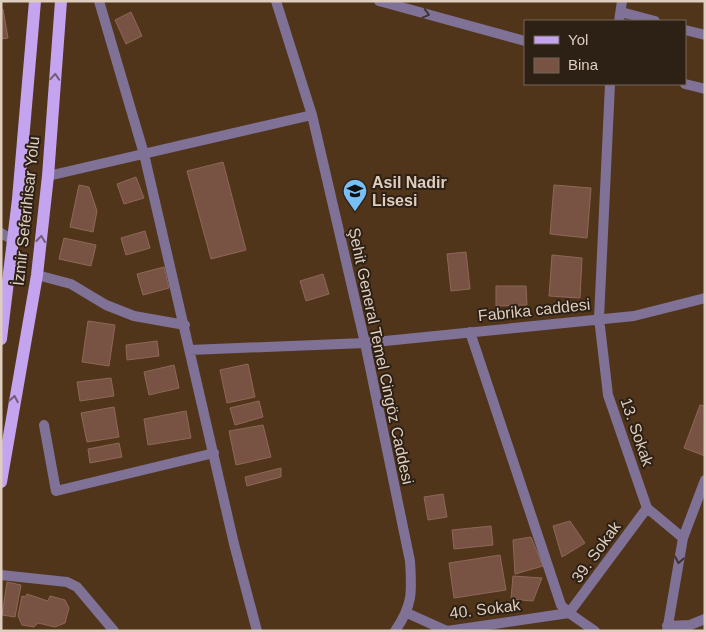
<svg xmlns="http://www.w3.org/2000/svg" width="706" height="632" viewBox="0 0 706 632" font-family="Arial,sans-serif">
<rect width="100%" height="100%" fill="#51351b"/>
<!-- building -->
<path fill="#785343" stroke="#8e6757" d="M3 9 8 38 1 39V10Z
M131 12 142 36 126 44 115 20Z
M223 162 246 250 211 259 187 171Z
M136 177 144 198 124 204 117 184Z
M79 185 89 187 97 211 93 232 70 227Z
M554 185 591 188 587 238 550 234Z
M145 231 150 248 126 255 121 238Z
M64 238 96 245 91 266 59 259Z
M466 252 470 289 451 291 447 254Z
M552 255 582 258 580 298 549 296Z
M164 267 169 288 143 295 137 274Z
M323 274 329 294 306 301 300 281Z
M496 286H526L527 305 496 306Z
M88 321 115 325 109 366 82 362Z
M157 341 159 356 127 360 126 345Z
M248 364 255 397 227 403 220 370Z
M174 365 179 388 149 395 144 372Z
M111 378 114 396 80 401 77 382Z
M259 401 263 417 235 425 230 408Z
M700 405 705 406V456L684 448Z
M114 407 119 437 87 442 81 413Z
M186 411 191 438 148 445 144 419Z
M263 425 271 457 236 465 229 431Z
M119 443 122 457 90 463 88 449Z
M281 468V477L247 486 245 477Z
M443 494 447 517 428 520 424 497Z
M570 521 585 543 562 557 553 526Z
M491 526 493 545 454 549 452 530Z
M531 537 543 566 515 574 513 540Z
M500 555 506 590 454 598 449 563Z
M513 576 542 578 533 601 511 599Z
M7 582 21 585 15 617 2 615Z
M27 594 48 601 50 596 65 600 69 608 65 623 55 627 38 623 34 627 22 625 18 616 22 596 25 597Z"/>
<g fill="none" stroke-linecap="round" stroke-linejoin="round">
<!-- minor -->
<path stroke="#807196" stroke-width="10" d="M99 1 144 154 234 544 257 631
M276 1 312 115 365 343 410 561C412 592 413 605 395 631
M379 1 525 41
M621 12 655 21
M619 21 622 1
M685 30 705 35
M610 84 599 318 608 395 647 508 683 538
M685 84 705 89
M48 176 312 115
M1 233 13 240
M37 275 71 284 106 305 134 316 185 325
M470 332 561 605 569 613 595 631
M190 350 365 343 634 316 705 298
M44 425 56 491 214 453
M1 575 67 582 77 587 114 631
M407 613 447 631 569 613
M569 613 647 508
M667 626 690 625 705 619
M667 631 683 538 705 480"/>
<!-- primary -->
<path stroke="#c4a4ee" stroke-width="12" d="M1 339 18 199 35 1
M1 482 37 275 48 176 61 1"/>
</g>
<!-- one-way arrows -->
<defs><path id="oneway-chevron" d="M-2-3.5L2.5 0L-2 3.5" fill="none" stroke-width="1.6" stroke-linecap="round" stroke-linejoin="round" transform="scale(1.25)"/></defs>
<g stroke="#423435">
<use href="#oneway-chevron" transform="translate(426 14) rotate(15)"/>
<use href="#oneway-chevron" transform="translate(679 560) rotate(101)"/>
</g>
<g stroke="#715b77">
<use href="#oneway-chevron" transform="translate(55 77) rotate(-86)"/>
<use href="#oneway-chevron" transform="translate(41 239) rotate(-83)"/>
<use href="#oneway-chevron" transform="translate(14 399) rotate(-80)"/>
</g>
<!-- icons -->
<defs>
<symbol id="school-pin" viewBox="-11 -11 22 30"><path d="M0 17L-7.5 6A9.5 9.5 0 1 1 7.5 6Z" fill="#78bff7" stroke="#2d2015"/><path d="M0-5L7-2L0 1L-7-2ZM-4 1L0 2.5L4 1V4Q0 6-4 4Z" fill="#111"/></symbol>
</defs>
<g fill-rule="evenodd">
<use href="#school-pin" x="341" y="177" width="28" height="38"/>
</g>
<g text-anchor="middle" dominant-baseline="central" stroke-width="4" stroke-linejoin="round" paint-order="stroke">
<!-- poi labels -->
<g font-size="16" font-weight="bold" fill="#dfcebf" stroke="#2d2015" text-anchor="start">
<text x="372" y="182">Asil Nadir<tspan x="372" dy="18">Lisesi</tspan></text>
</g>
<!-- street labels -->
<g font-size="16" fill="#dfcebf" stroke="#2d2015">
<text transform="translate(26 211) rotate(-84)">İzmir Seferihisar Yolu</text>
<text transform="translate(534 310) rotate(-6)">Fabrika caddesi</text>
<text transform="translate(381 356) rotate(78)">Şehit General Temel Cingöz Caddesi</text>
<text transform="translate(637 432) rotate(71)">13. Sokak</text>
<text transform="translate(596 552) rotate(-54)">39. Sokak</text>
<text transform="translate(485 609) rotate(-7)">40. Sokak</text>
</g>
</g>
<!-- border -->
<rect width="706" height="632" fill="none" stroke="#dfcebf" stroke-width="5"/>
<!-- legend -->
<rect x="524" y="20" width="162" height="65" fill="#2d2015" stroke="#746659"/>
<rect x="534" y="36" width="25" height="8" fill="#c4a4ee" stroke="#746659"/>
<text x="568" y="45" font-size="15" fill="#dfcebf">Yol</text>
<rect x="534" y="58" width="25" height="15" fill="#785343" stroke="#746659"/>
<text x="568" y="70" font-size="15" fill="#dfcebf">Bina</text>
</svg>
